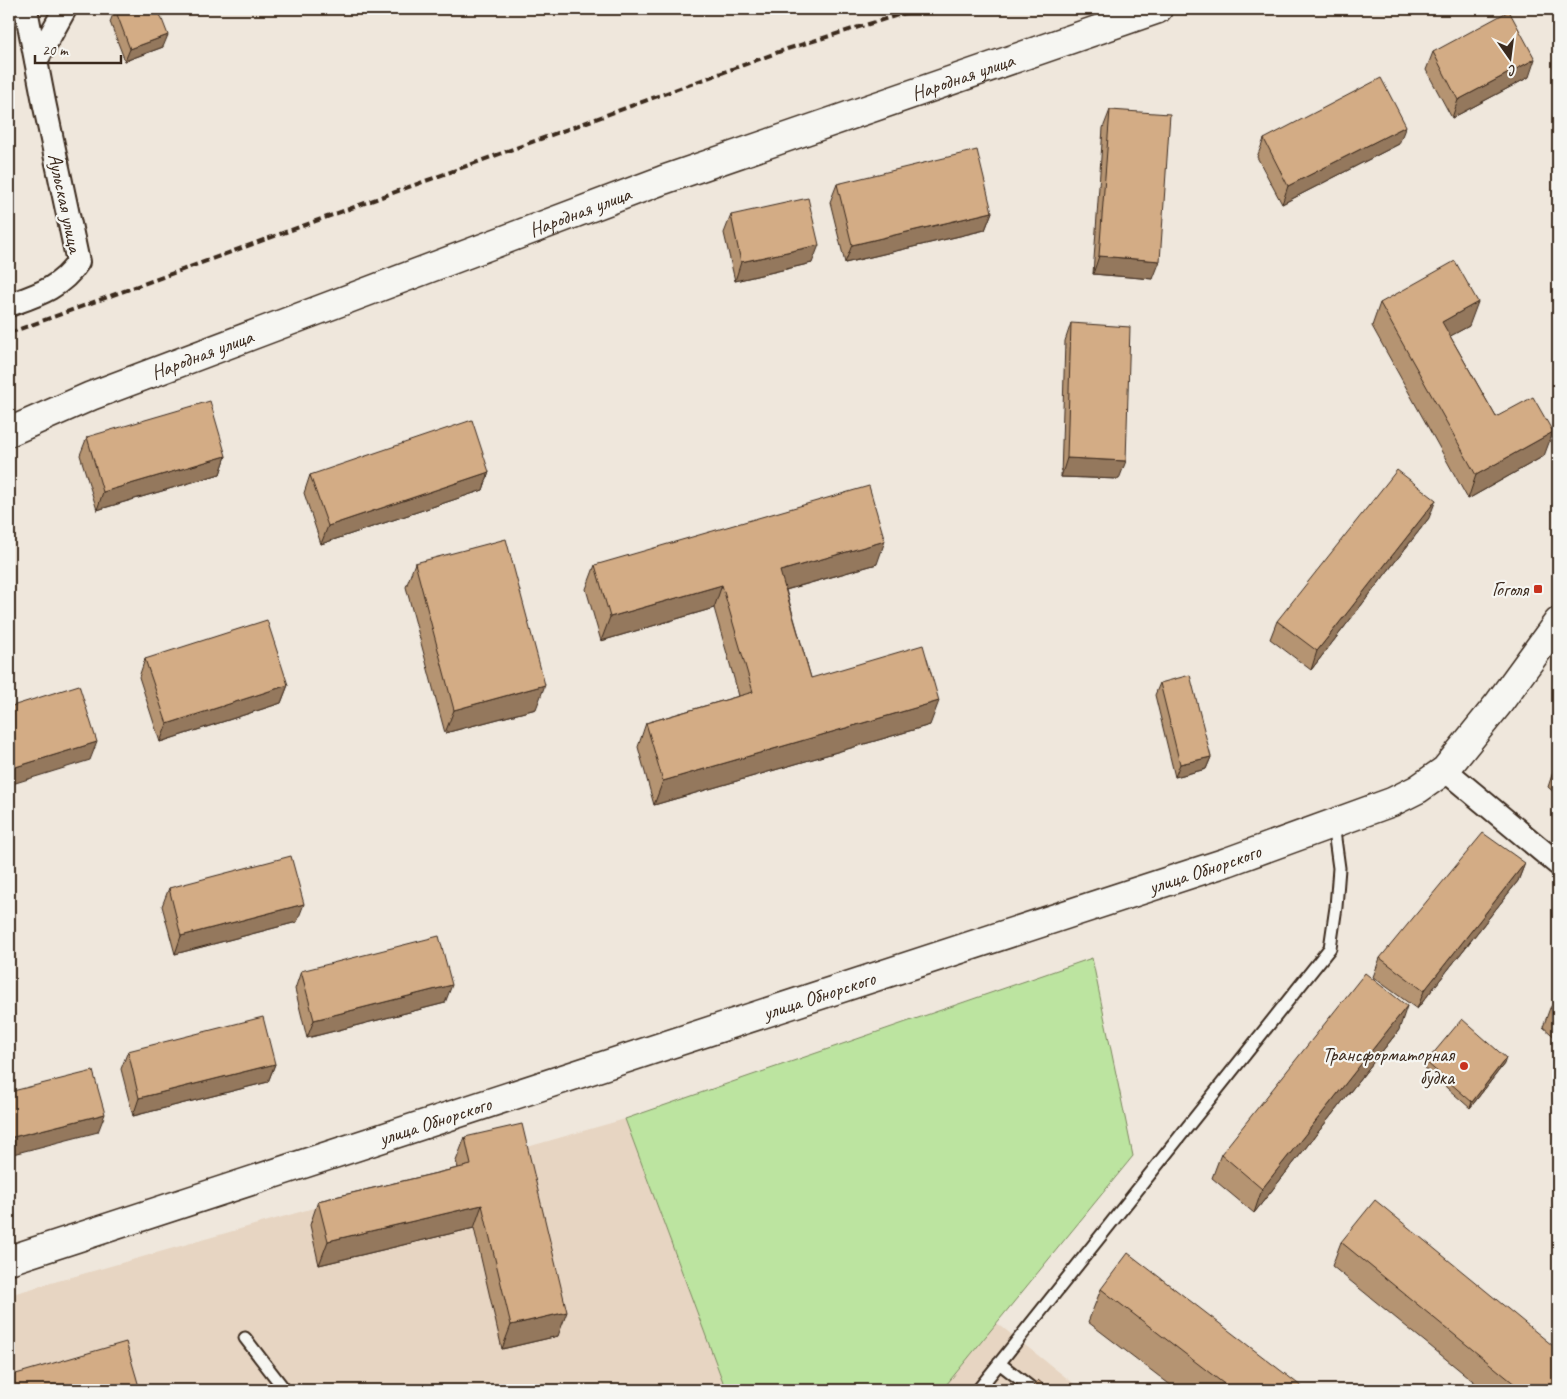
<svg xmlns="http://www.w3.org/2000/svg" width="1567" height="1399" viewBox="0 0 1567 1399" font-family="Caveat,sans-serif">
<rect width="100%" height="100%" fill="#efe7dc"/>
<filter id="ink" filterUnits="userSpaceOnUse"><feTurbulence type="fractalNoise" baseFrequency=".02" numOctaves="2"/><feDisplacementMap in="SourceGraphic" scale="10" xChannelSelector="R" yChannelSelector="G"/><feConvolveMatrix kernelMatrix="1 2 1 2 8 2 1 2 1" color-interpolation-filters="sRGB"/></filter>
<g filter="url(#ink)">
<!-- built -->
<path fill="#e7d5c2" d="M625 1119 726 1390H9V1295Z
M997 1323 1082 1390H942Z"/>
<!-- green -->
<path fill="#bce4a0" stroke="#7c875f" d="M1092 958 1133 1156 942 1390H726L625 1119Z"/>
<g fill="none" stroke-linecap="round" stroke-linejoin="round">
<defs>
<path id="service" d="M245 1338 285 1390
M999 1363 1034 1390
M978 1390 1330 948 1336 907 1339 868 1333 824"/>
<path id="minor" d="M36 61 65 9
M9 305C37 295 61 288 78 262L44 102 26 9
M1445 770 1558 864"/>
<g id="secondary">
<path id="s1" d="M9 1260 1227 862 1392 802 1418 789 1445 770 1499 703 1558 622"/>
</g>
<g id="primary">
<path id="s2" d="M9 432 91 396 663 180 1158 9"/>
</g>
</defs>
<!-- service casing -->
<use href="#service" stroke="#3b2a1e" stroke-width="15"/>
<!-- minor casing -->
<use href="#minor" stroke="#3b2a1e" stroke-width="26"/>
<!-- secondary casing -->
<use href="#secondary" stroke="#3b2a1e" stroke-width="31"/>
<!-- primary casing -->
<use href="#primary" stroke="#3b2a1e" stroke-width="31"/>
<!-- service -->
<use href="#service" stroke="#f6f6f2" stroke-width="11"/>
<!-- minor -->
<use href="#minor" stroke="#f6f6f2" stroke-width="22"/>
<!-- secondary -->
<use href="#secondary" stroke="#f6f6f2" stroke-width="28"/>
<!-- primary -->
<use href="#primary" stroke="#f6f6f2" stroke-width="28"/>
<!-- rail -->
<path stroke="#3b2a1e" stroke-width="4" stroke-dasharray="8 4" stroke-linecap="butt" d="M9 333 787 49 918 9"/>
</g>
<!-- wall -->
<path fill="#b59472" stroke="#3b2a1e" d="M115 9 163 47 125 61 110 22Z
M1433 52 1529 77 1452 118 1426 70Z
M1110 110 1153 279 1093 274 1103 128Z
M1264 139 1399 144 1282 204 1257 157Z
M837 184 992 212 985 230 845 263 830 202Z
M731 215 812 263 735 281 724 233Z
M1380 303 1469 326 1450 336 1496 417 1544 456 1468 499 1372 326Z
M1071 323 1119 479 1061 477 1065 341Z
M87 437 226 456 220 474 97 510 80 455Z
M489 472 483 490 321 544 304 493 310 475Z
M1429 518 1311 670 1270 639 1277 621Z
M415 563 536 709 445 733 406 587Z
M877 564 786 590 811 678 930 725 654 805 638 747 646 723 739 696 714 608 601 641 586 589 595 565Z
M145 659 288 685 281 703 160 742 139 677Z
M1160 683 1211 757 1206 769 1175 777 1155 695Z
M1558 761V796L1548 787 1556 763Z
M1525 863 1518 881 1417 1009 1373 977 1380 958Z
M169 888 297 922 175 954 162 906Z
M301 971 445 1003 307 1038 295 989Z
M1558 998V1040L1543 1027 1550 1008Z
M1399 1030 1254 1213 1212 1178 1221 1154Z
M128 1051 275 1064 268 1082 133 1116 121 1069Z
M1426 1062 1504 1064 1470 1108 1424 1068Z
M465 1137 558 1336 502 1349 474 1228 319 1265 310 1225 318 1201 458 1168 456 1161Z
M1341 1242 1558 1390H1484L1332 1266Z
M1101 1289 1306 1390H1177L1088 1322Z"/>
<!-- shaded-wall -->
<path fill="#94785d" stroke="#3b2a1e" d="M168 35 163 47 125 61 130 49Z
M1535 59 1529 77 1452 118 1458 100Z
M1406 126 1399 144 1282 204 1288 186Z
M992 212 985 230 845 263 852 245Z
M819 245 812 263 735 281 741 262Z
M1099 256 1160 261 1153 279 1093 274Z
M1478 302 1469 326 1434 345 1442 322Z
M1553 432 1544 456 1468 499 1476 475Z
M226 456 220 474 97 510 103 492Z
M1067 458 1126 461 1119 479 1061 477Z
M489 472 483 490 321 544 328 526Z
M1436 500 1429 518 1311 670 1317 651Z
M885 541 877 564 771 594 780 571Z
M722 585 714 608 601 641 610 617Z
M288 685 281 703 160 742 167 724Z
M545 685 536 709 445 733 454 710Z
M939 701 930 725 654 805 663 781Z
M97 742 90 760 9 785V769Z
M1211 757 1206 769 1175 777 1180 764Z
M1525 863 1518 881 1417 1009 1424 991Z
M304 904 297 922 175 954 181 936Z
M452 985 445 1003 307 1038 314 1020Z
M1407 1006 1399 1030 1254 1213 1262 1189Z
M1506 1058 1504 1064 1470 1108 1472 1102Z
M275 1064 268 1082 133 1116 139 1098Z
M105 1114 98 1132 9 1155V1138Z
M482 1205 474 1228 319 1265 328 1241Z
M567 1312 558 1336 502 1349 511 1325Z"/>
<!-- building -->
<path fill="#d3ac85" stroke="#3b2a1e" d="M115 9H158L168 35 130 49Z
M1509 11 1535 59 1458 100 1433 52Z
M1381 78 1406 126 1288 186 1264 139Z
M1110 110 1170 114 1160 261 1099 256Z
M977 150 992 212 852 245 837 184Z
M808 198 819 245 741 262 731 215Z
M1455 261 1478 302 1442 322 1496 417 1533 397 1553 432 1476 475 1380 303Z
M1071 323 1130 327 1126 461 1067 458Z
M210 401 226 456 103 492 87 437Z
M472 420 489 472 328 526 310 475Z
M1397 470 1436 500 1317 651 1277 621Z
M869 486 885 541 780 571 811 678 923 645 939 701 663 781 646 723 753 692 722 585 610 617 595 565Z
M506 539 545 685 454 710 415 563Z
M267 620 288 685 167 724 145 659Z
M1190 675 1211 757 1180 764 1160 683Z
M79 685 97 742 9 769V707Z
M1483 833 1525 863 1424 991 1380 958Z
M291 856 304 904 181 936 169 888Z
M439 936 452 985 314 1020 301 971Z
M1365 973 1407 1006 1262 1189 1221 1154Z
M1558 998V1016L1550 1008Z
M263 1017 275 1064 139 1098 128 1051Z
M1462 1019 1506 1058 1472 1102 1426 1062Z
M93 1071 105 1114 9 1138V1092Z
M522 1124 567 1312 511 1325 482 1205 328 1241 318 1201 471 1165 465 1137Z
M1375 1200 1558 1350V1390H1522L1341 1242Z
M1128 1253 1306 1390H1232L1101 1289Z
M126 1342 140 1390H9V1376Z
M1038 1380 1050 1390H1030Z"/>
</g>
<!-- markers -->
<g fill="#c8321e" stroke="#f6f6f2" stroke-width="2">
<rect x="1533" y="584" width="10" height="10" rx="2.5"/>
<circle cx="1464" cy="1066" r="5"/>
</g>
<g text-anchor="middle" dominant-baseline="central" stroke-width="4.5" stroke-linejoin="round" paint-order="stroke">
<!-- street labels -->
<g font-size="20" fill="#3b2a1e" stroke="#f6f6f2">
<text stroke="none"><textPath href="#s2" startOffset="1018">Народная улица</textPath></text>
<text transform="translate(65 203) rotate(78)">Аульская улица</text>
<text stroke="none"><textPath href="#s2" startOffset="612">Народная улица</textPath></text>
<text stroke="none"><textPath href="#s2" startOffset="208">Народная улица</textPath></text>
<text stroke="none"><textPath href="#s1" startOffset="1258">улица Обнорского</textPath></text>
<text stroke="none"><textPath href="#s1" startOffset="852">улица Обнорского</textPath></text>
<text stroke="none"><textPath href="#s1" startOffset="448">улица Обнорского</textPath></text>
</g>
<!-- poi labels -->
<g font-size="20" fill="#3b2a1e" stroke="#f6f6f2" text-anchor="end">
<text x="1528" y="589">Гоголя</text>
<text x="1454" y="1054">Трансформаторная<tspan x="1454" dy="23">будка</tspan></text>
</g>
</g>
<!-- margin -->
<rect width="1567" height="1399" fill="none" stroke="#f6f6f2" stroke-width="30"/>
<rect x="15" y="15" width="1537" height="1369" fill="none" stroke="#3b2a1e" stroke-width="2" filter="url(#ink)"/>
<!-- north arrow -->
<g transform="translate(1510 58) rotate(166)" stroke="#f6f6f2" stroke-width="4" paint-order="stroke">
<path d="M0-4L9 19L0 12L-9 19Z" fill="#3b2a1e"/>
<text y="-8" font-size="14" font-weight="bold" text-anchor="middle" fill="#3b2a1e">С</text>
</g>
<!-- scale -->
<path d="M35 55v8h86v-8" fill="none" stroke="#3b2a1e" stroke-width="2.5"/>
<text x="42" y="55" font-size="15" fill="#3b2a1e" stroke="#f6f6f2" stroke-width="4" paint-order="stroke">20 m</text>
</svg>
